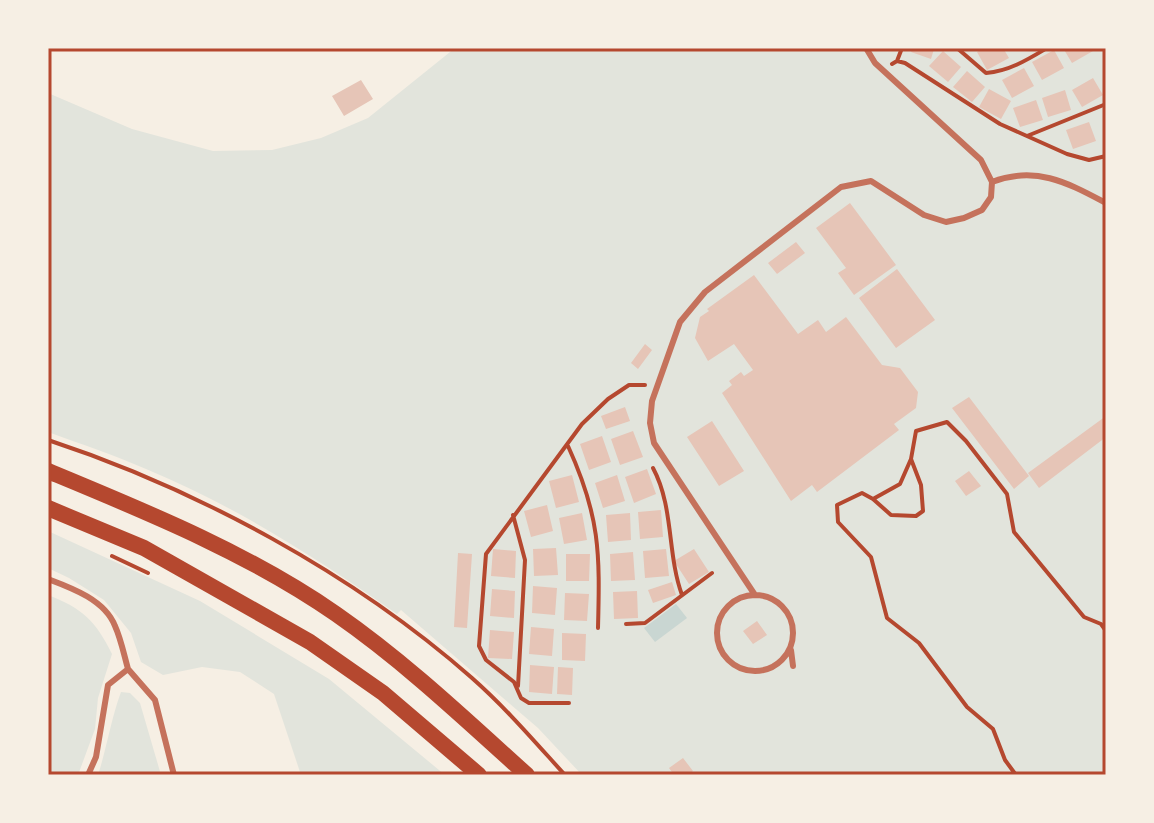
<svg xmlns="http://www.w3.org/2000/svg" width="1154" height="823" viewBox="0 0 1154 823" font-family="Ubuntu,sans-serif">
<rect width="100%" height="100%" fill="#f6efe4"/>
<!-- green -->
<path fill="#e2e4dc" d="M455 48H1106V775H582L538 728 401 610 397 614C318 559 236 506 146 469 114 455 81 444 48 432V93L132 129 213 151 272 150 321 138 368 118Z
M48 531 200 601 329 679 445 775H301L274 694 240 672 202 667 163 675 141 662 131 633 104 600 69 578 48 568Z
M48 595C82 608 96 621 112 654L98 698 95 729 78 775H48Z
M121 692 130 693 140 703 161 775H98C107 747 111 719 121 692Z"/>
<!-- water -->
<path fill="#c9d6d2" d="M676 604 687 618 655 642 644 628Z"/>
<!-- building -->
<path fill="#e6c5b7" d="M913 48H932L934 49 931 59 911 52Z
M984 48H1003L1009 58 987 70 977 52Z
M1063 48H1091L1093 51 1072 63Z
M1054 50 1064 68 1042 80 1032 62Z
M943 51 961 67 948 82 929 66Z
M1024 68 1034 86 1012 98 1002 80Z
M967 71 985 87 972 102 953 87Z
M1093 78 1103 95 1082 107 1072 90Z
M361 80 373 99 344 116 332 96Z
M989 89 1011 101 1001 119 979 107Z
M1065 90 1071 110 1048 117 1042 98Z
M1036 100 1043 120 1020 127 1013 108Z
M1089 122 1096 141 1073 149 1066 130Z
M850 203 896 265 854 295 838 273 846 268 816 228Z
M796 242 805 253 777 274 768 263Z
M897 269 935 320 896 348 859 298Z
M754 275 798 334 818 320 826 332 846 317 882 365 900 368 918 392 916 408 894 424 899 430 817 492 812 485 791 501 722 393 732 385 729 381 741 372 744 376 753 370 734 344 708 361 695 338 700 317 709 311 707 309Z
M645 344 652 350 638 369 631 363Z
M969 397 1029 476 1014 489 952 408Z
M625 407 630 421 606 429 601 416Z
M1106 416V437L1039 488 1028 473Z
M712 421 744 471 719 486 687 437Z
M633 431 643 457 620 465 611 439Z
M602 436 611 462 589 470 580 444Z
M647 469 656 494 634 503 625 477Z
M969 471 981 486 966 496 955 481Z
M572 475 579 502 556 508 549 481Z
M617 475 625 501 603 508 595 483Z
M547 505 553 531 531 537 524 511Z
M661 510 663 537 640 539 638 512Z
M582 513 587 540 564 544 559 518Z
M630 513 631 540 608 542 606 515Z
M556 548 558 575 534 576 533 549Z
M493 549 516 551 515 578 491 576Z
M666 549 669 576 645 578 643 551Z
M694 549 709 572 689 584 674 561Z
M633 552 635 580 611 581 610 554Z
M458 553 472 554 467 628 454 627Z
M566 554H590L589 581H566Z
M672 582 676 595 653 603 648 590Z
M533 586 557 588 555 615 532 613Z
M492 589 515 591 514 618 490 616Z
M637 591 638 618 614 619 613 592Z
M565 593 589 594 587 621 564 620Z
M757 621 767 635 753 644 743 631Z
M531 627 554 629 552 656 529 654Z
M490 630 514 632 512 659 488 658Z
M562 633 586 634 585 661 562 660Z
M530 665 554 667 552 694 529 692Z
M558 667 573 668 572 695 557 694Z
M683 758 693 771 688 775H674L669 768Z"/>
<g fill="none" stroke-linecap="round" stroke-linejoin="round">
<!-- path -->
<path stroke="#b5482f" stroke-width="4" d="M957 48 986 73C1009 71 1027 60 1047 48
M897 61 902 48
M892 64 897 61 905 63 1000 124 1067 154 1089 160 1106 156
M1027 136 1106 104
M48 440C197 489 354 574 472 678 506 708 535 742 565 775
M568 446C600 516 600 552 598 628
M653 468C674 507 667 554 682 595
M873 499 900 484 911 459
M513 515 525 560 518 686
M112 556 148 573
M626 624 645 623 712 573
M569 703H529L521 698 514 682 486 660 479 646 486 554 582 424 608 399 629 385H645
M1016 775 1005 760 993 729 967 707 919 643 887 618 871 557 838 522 837 505 862 493 873 499 891 515 916 516 923 511 921 485 911 459 916 431 947 422 966 441 1007 494 1014 532 1084 617 1101 624 1106 631"/>
<!-- service -->
<path stroke="#c5725c" stroke-width="6" d="M992 182C1036 165 1068 183 1106 203
M48 579C72 588 105 600 115 626 121 639 124 655 128 669L108 685 96 757 88 775
M755 595 654 443 650 423 652 401 680 322 705 292 841 187 871 181 924 215 946 222 964 218 982 210 991 197 992 182 981 160 875 63 866 48
M717 633a38 38 0 1 1 76 0a38 38 0 1 1-76 0Z
M791 650 793 666
M128 669 155 700 174 775"/>
<!-- secondary -->
<path stroke="#b5482f" stroke-width="16" d="M48 471C147 512 248 553 336 614 405 662 465 719 527 775
M48 508 144 548 310 642 383 693 479 775"/>
</g>
<!-- border -->
<rect width="1154" height="823" fill="none" stroke="#f6efe4" stroke-width="100"/>
<rect x="50" y="50" width="1054" height="723" fill="none" stroke="#b5482f" stroke-width="3"/>
</svg>
